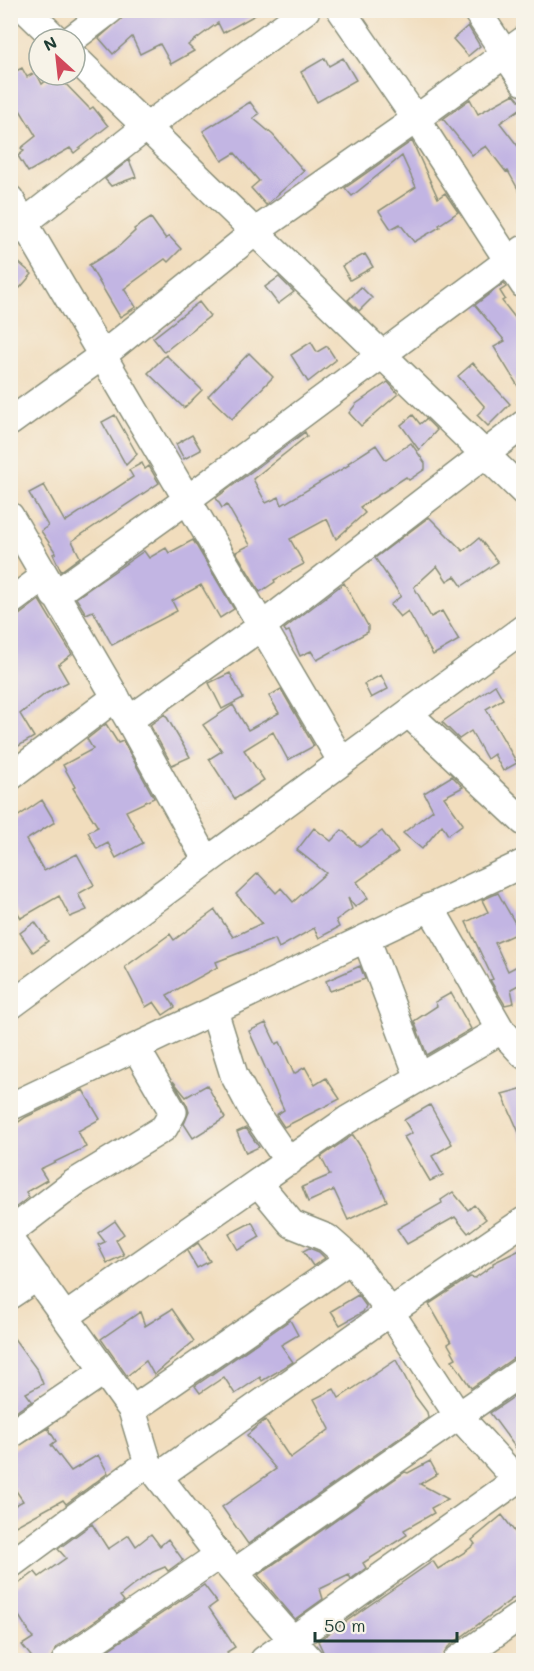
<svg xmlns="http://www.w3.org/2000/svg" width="534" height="1671" viewBox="0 0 534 1671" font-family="Mali,sans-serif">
<rect width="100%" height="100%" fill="#f7f3e8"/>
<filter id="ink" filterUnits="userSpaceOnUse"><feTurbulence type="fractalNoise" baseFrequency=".0167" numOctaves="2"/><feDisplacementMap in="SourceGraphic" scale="12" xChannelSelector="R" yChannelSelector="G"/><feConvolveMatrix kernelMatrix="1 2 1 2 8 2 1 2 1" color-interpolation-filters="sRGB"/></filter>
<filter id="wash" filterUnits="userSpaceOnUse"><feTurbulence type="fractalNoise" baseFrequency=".008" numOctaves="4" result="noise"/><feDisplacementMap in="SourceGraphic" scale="24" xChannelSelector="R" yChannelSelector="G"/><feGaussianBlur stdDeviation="1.35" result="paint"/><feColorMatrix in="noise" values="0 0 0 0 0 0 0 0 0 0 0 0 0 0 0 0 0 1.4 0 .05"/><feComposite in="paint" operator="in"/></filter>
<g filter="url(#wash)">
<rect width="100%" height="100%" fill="#f1ddbd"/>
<g id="blocks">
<!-- building -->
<path fill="#c2b5e3" d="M131 10H264L223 33 218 23 188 45 194 51 171 64 160 44 140 54 132 37 113 54 99 38Z
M468 26 480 46 468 56 453 39Z
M325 58 329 66 343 58 356 80 317 102 301 72Z
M22 68 27 77 36 72 42 84 53 75H57L90 109 93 107 108 126 74 153 70 148 28 172 18 156 24 151 21 148 36 136 20 110 10 116V74Z
M514 94 524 106 500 123 524 154V200L508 171 506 172 486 146 472 155 443 119 470 99 478 114Z
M250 102 259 114 253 118 273 135 304 171 266 205 251 188 259 181 235 153 222 161 203 131Z
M412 141 438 198 445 193 458 212 439 225 440 227 414 242 400 224 391 229 379 211 416 187 402 156 352 196 345 188Z
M129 160 136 177 111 186 105 179Z
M151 218 166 239 169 236 181 249 168 262 165 259 124 289 136 307 120 317 89 265 117 248 135 231 134 229Z
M365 254 373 267 350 280 342 266Z
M10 255 32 274 20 288 10 280Z
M279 277 294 292 278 304 265 287Z
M504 283 506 287 500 291 505 299 502 301 524 329V396L494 347 505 341 475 305Z
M361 287 372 298 359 311 348 300Z
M199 302 210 316 164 352 153 338Z
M311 342 317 352 327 346 336 360 308 382 291 355Z
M249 353 273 377 232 419 208 396Z
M166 355 202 390 184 408 148 373Z
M473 363 510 404 488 426 477 415 485 407 458 376Z
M388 382 398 394 361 426 349 413 356 404Z
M115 415 137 454 126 465 102 422Z
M413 415 420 424 426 419 437 430 419 450 401 425Z
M305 432 307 436 253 479 266 503 279 497 282 505 349 465 348 463 376 445 386 460 411 443 425 463V469L409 480 406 477 360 507 365 513 336 539 327 519 290 539 304 564 274 580 275 582 260 592 236 552 250 545 227 505 222 508 216 498Z
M192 435 201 450 184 459 176 444Z
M142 463 145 469 149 466 159 483 72 541 80 557 61 571 53 554 56 553 41 531 48 526 29 493 44 485 65 522 133 477 129 470Z
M429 517 463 551 479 538 498 562 462 586 455 576 447 581 437 566 414 587 431 617 442 611 459 640 433 655 408 611 400 617 390 605 401 596 375 558Z
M193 540 234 609 220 618 201 585 172 601 177 611 112 645 93 611 86 614 76 598 144 551 149 558 166 548 169 553Z
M344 583 368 626V632L317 660 311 651 300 656 289 631 286 632 284 629Z
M39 600 72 654 58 665 68 682 45 694 20 714 34 737 10 751V618L19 615Z
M230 673 243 698 222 709 209 683Z
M381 675 388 689 371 698 364 684Z
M495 685 503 699 486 709 517 763 503 771 494 754 487 759 471 731 459 739 442 722Z
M281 689 314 746 288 760 273 732 244 750 264 780 235 799 209 759 222 751 203 725 233 705 248 730 279 713 269 696Z
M165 714 190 757 172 765 150 725Z
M106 724 118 743 123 741 154 798 126 811 143 843 116 858 108 843 97 849 88 832 98 827 73 788 75 787 63 765 93 749 87 739Z
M452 776 463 787 444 797 463 824 448 835 442 825 422 849 403 833 433 810 424 793Z
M42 800 55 822 26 840 44 871 77 854 94 885 78 894 87 910 70 917 59 896 21 918 10 900V814L14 819Z
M314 828 331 841 342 830 360 847 382 831 398 852 357 882 368 898 355 907 348 898 352 909 336 920 339 927 319 938 314 928 279 948 275 939 216 962 218 967 167 995 175 1007 163 1015 154 1002 146 1007 125 967 170 934 174 940 215 910 233 937 262 923 236 894 258 873 276 893 281 888 293 902 326 873 297 850Z
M498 893 520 932 495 943 508 971 519 965 524 973V982L511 989 514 1003 505 1005 490 980 493 979 466 922 488 912 482 900Z
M35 922 48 941 33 952 20 933Z
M360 966 365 979 330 991 326 981Z
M451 993 471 1029 427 1055 414 1021 437 1006 435 1002Z
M266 1023 276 1044 280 1042 294 1074 305 1067 315 1085 326 1078 340 1099 284 1127 276 1115 284 1110 249 1031Z
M173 1081 186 1097 207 1085 225 1118 193 1138 184 1124 189 1112 187 1105Z
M524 1088V1144L502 1094Z
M83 1090 100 1119 78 1131 86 1147 40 1169 47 1180 26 1192 29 1197 10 1212V1128L26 1117Z
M430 1105 452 1144 432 1156 443 1175 430 1181 404 1137 412 1133 404 1120Z
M246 1128 259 1147 246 1153 237 1132Z
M353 1135 368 1158 387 1201 348 1220 334 1190 308 1202 302 1187 330 1175 321 1157Z
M453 1192 468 1210 474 1205 486 1219 468 1233 455 1217 407 1244 397 1229 442 1203 441 1200Z
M115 1221 124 1234 116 1240 124 1255 107 1263 98 1245 105 1242 98 1233Z
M252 1222 260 1237 238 1250 229 1234Z
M198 1243 210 1261 197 1268 187 1251Z
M309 1248 319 1252 325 1258 313 1266 303 1251Z
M524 1248V1333L520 1334 524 1341V1354L515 1357 471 1388 452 1360 456 1358 448 1344 451 1342 429 1304 470 1277 475 1278 493 1265V1263Z
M358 1295 366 1306 363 1312 340 1325 331 1311Z
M172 1309 194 1341 154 1375 146 1361 127 1376 101 1339 140 1312 145 1326Z
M290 1320 298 1335 281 1345 293 1362 262 1381 260 1377 235 1394 224 1377 200 1393 195 1386Z
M10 1333 38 1371 43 1384 26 1393 32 1401 14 1413 10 1408Z
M396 1360 415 1396 427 1412 428 1418 248 1544 222 1507 276 1469 247 1435 265 1420 290 1458 330 1429 314 1399 334 1389 339 1398Z
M524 1390V1459L490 1413Z
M50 1427 48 1428 56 1441 51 1445 71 1471 98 1455 108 1473 66 1504 63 1500 10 1529V1508L23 1501 10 1482V1451Z
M430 1461 437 1474 420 1484 448 1499 431 1508 434 1513 404 1530 407 1535 363 1563 366 1568 351 1579 349 1575 320 1589 323 1599 295 1619 258 1575 405 1472 408 1473Z
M502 1515 524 1544V1590L448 1647 441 1660H327L318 1641 433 1561 438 1569 465 1552 475 1544 472 1540Z
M92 1524 108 1549 129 1535 136 1546 151 1534 160 1546 168 1539 183 1560 168 1571 165 1567 153 1572 135 1584 120 1596 124 1601 57 1647 50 1660H34L22 1645 33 1638 10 1602V1590L35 1572 39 1577 66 1558 58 1549Z
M204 1585 217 1602 209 1608 235 1647 227 1652 232 1660H93Z"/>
</g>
</g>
<g filter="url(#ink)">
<use href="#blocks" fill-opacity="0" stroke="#888d78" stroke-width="1.5"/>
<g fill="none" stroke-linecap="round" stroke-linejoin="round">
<defs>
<path id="minor" d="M26 10 56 39
M341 10 416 119 524 285
M476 10 524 82
M72 39 110 10
M75 58 524 492
M10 199 342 762
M11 233 145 128 306 10
M10 422 103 355 256 231 416 119 524 40
M10 516 129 720 207 861
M54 595 188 499 524 249
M10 602 45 576
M409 714 524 822
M129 720 262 626 524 424
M10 777 116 697
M430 907 501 1030 524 1055
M366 938 419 1078
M10 1006 524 628
M214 1011 234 1075 251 1107 289 1162
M10 1107 524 863
M259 1184 292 1224 327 1238 351 1259 390 1312 457 1414 517 1480
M10 1232 74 1183 164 1128 173 1112 136 1048
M10 1240 132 1410 148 1463 219 1555 310 1660
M10 1295 37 1277
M65 1317 347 1120 501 1030
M132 1410 351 1259
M10 1435 104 1371
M159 1476 390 1312 524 1221
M10 1565 148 1463
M235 1572 524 1370
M66 1660 219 1555
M264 1660 524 1475
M457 1660 524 1613"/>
</defs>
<!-- minor casing -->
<use href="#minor" stroke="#888d78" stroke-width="30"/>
<!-- minor -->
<use href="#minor" stroke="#fff" stroke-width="27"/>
</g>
</g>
<!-- margin -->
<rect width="534" height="1671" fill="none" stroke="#f7f3e8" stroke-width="36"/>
<!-- north arrow -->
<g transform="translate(57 57) rotate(333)"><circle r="28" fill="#f7f3e8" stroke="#a1aaa0" stroke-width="1.5"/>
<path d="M0-4.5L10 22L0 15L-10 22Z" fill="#d1495b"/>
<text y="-9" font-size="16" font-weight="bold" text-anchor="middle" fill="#1f3d34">N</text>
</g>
<!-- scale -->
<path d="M315 1632v9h142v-9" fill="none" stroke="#1f3d34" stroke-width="3"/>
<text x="324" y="1632" font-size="18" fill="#1f3d34" stroke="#f7f3e8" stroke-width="4.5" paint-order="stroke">50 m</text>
</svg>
